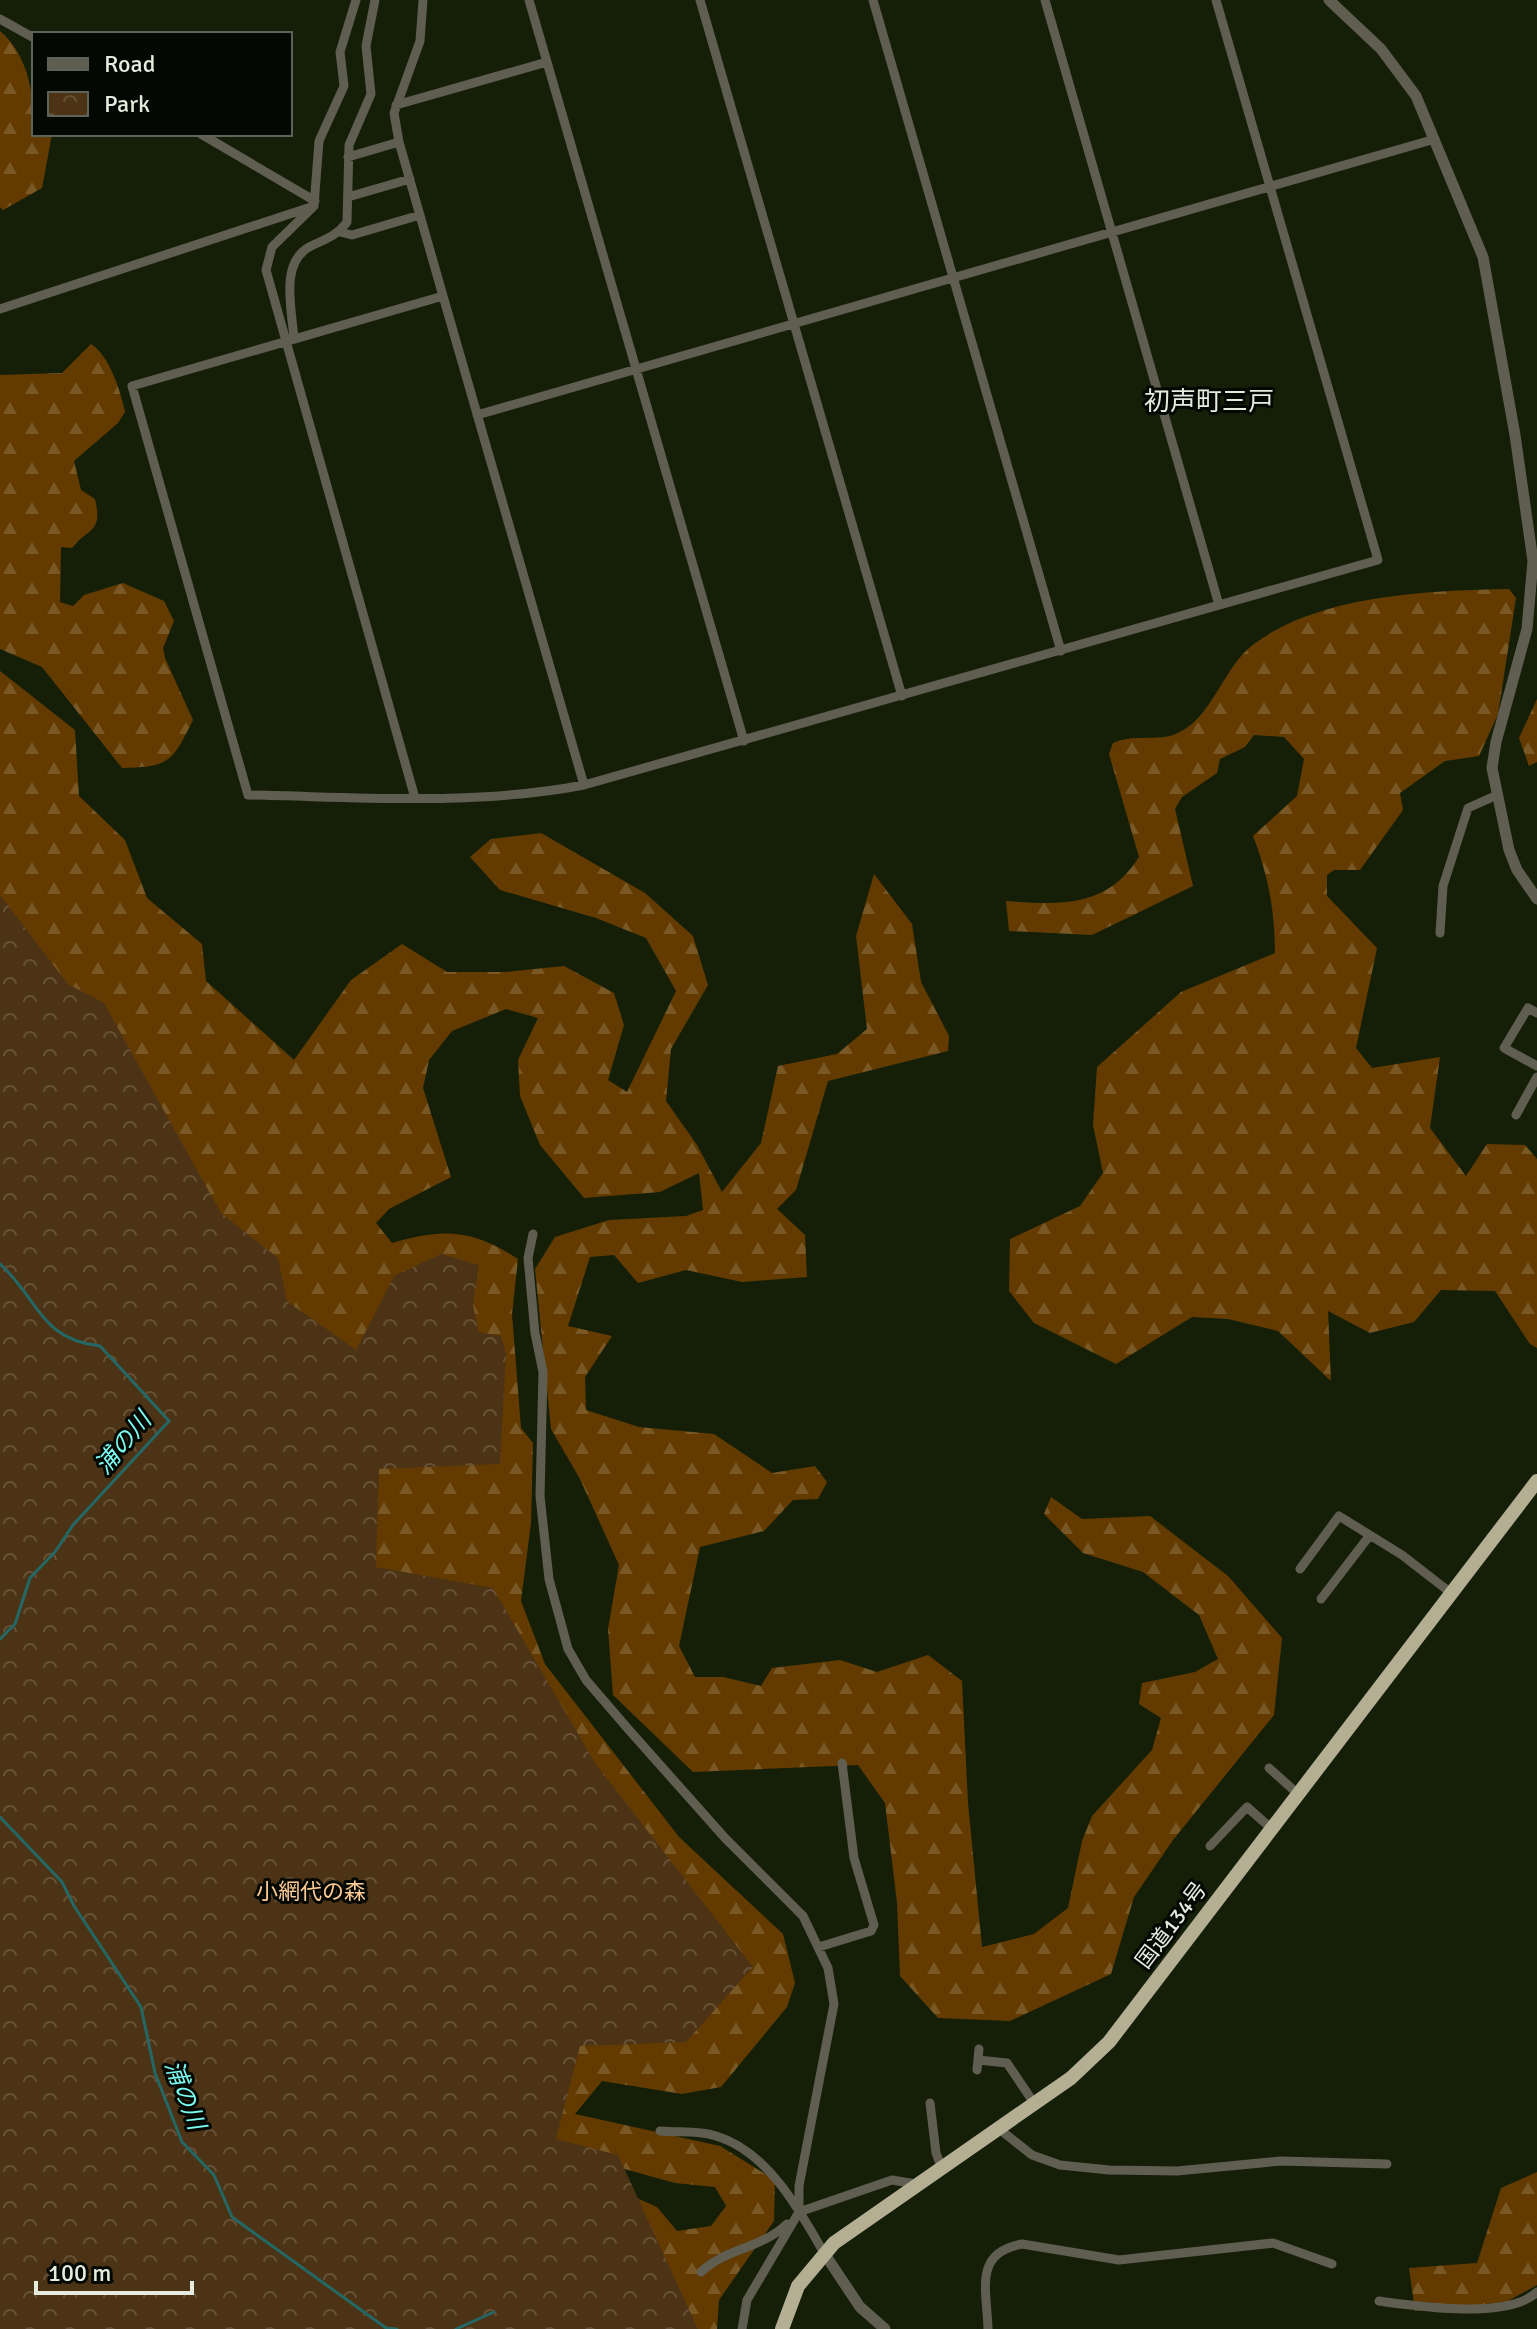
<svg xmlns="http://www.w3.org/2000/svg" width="1537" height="2329" viewBox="0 0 1537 2329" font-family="Signika,'Noto Sans JP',sans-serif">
<defs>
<pattern id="forest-firs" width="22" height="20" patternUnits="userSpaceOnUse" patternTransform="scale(2)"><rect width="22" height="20" fill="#633b00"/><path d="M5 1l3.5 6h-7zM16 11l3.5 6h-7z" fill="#795825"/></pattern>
<pattern id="park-crowns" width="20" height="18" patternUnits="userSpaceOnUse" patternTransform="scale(2)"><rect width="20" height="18" fill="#4d3315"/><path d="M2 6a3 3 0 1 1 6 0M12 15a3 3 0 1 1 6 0" fill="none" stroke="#665137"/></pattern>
</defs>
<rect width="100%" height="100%" fill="#151f08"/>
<!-- forest -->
<path fill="url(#forest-firs)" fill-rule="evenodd" d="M0 31C30 57 34 97 34 134H52L42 188 3 210 0 207Z
M91 344C109 355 121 392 125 412L118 423 74 461 81 490 95 499C103 533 89 527 72 548L61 547 60 602 73 606 84 595 123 583 164 601 174 621 163 648 165 658 193 720C172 762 170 767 122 768L42 667 0 649V375L62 373Z
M1509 589 1516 598 1498 714 1479 756 1445 761 1400 793 1403 810 1360 870H1334L1327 875V896L1377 948 1356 1048 1372 1068 1440 1057 1430 1128 1466 1176 1487 1144 1525 1145 1537 1159V1348L1530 1344 1495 1291 1441 1290 1414 1322 1370 1333 1328 1311 1331 1381 1278 1331 1228 1319 1192 1317 1116 1364 1034 1323 1009 1291 1010 1239 1080 1206 1103 1173 1093 1125 1097 1067 1181 992 1275 953C1275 911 1268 875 1253 836L1297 796 1304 759 1284 737 1254 735 1245 747 1220 759 1217 773 1182 797 1175 809 1193 886 1092 935 1009 931 1006 901C1060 905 1107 908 1139 857L1109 754 1113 743C1133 734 1153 741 1173 735 1212 722 1222 667 1254 644 1321 594 1428 591 1509 589Z
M0 671 75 730 79 796 125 840 147 898 202 944 206 981 294 1060 351 980 402 944 447 972H506L564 966 614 993 624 1025 608 1080 627 1092 676 991 646 938 596 918 500 890 470 857 491 839 541 833 645 893 693 936 708 985 671 1049 666 1101 697 1145 722 1192 761 1143 778 1066 837 1054 867 1029 856 936 874 874 912 924 921 982 949 1036 948 1051 828 1081 796 1190 777 1209 805 1235 807 1277 742 1282 686 1270 638 1283 614 1255 590 1257 568 1326 612 1336 585 1377 586 1410 639 1427 714 1434 772 1473 815 1466 827 1482 818 1499 793 1500 764 1531 700 1547 679 1646 695 1677H723L761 1686 772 1668 840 1660 877 1672 928 1655 962 1681 968 1803 982 1947 1034 1934 1068 1908 1082 1841 1092 1816 1152 1750 1161 1718 1139 1704 1142 1683 1195 1672 1218 1659 1199 1615 1143 1572 1083 1553 1044 1514 1051 1497 1082 1519 1150 1516 1228 1576 1282 1638 1274 1715 1173 1840 1134 1897 1111 1974 1010 2021 938 2018 900 1976 897 1903 885 1803 858 1765 693 1772 613 1695 608 1629 619 1565 580 1479 551 1429 535 1269 555 1237 609 1220 686 1216 703 1210 699 1173 660 1192 584 1198 540 1145 520 1096 518 1060 538 1018 506 1009 452 1031 429 1060 423 1088 451 1177 389 1209 376 1223 392 1243C444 1228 472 1229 518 1259L512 1314 521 1428 533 1443 531 1523 521 1601 545 1664 679 1837 783 1934 795 1983 787 2007 721 2087 682 2094 602 2081 575 2114 720 2146 775 2180 774 2221 719 2300 717 2329H0ZM603 2163 675 2183 715 2187 726 2206 711 2226 677 2231 657 2207 601 2182Z
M1537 699V762L1529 766 1519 738Z
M1537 2172V2285L1506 2302 1415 2311 1409 2268 1477 2263 1501 2188Z"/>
<!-- park -->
<path fill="url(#park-crowns)" d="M0 895 68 984 104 1003 221 1213 278 1258 287 1301 356 1350 394 1276 441 1254 479 1265 473 1305 479 1332 501 1336 506 1354 500 1464 379 1469 376 1567 493 1588 595 1763 753 1967 686 2042 580 2046 556 2139 618 2155 698 2329H0Z"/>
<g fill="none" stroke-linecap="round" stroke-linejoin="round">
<!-- stream -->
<path stroke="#236864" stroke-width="3" d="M0 1264C39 1299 39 1339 100 1346L169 1421 73 1525 55 1552 30 1578 15 1624 0 1639
M0 1817 62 1882 74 1906 141 2007 155 2073 182 2142 214 2175 232 2217 386 2328 397 2329
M456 2329 494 2312"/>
<!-- minor -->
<path stroke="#605e51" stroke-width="9" d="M356 0 340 52 344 86 319 141 314 206 272 247 266 270 415 798
M423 0 420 41 394 113 399 142 443 296 132 386 248 795C360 797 474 806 584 785L1378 560 1216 0
M529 0 744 741
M700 0 902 696
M873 0 1061 651
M1045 0 1219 605
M0 19 34 38
M396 105 547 62
M201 134 315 201
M348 157 399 142
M348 197 410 179
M340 232 352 235 420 215
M443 296 584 785
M0 309 314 206
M294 339C292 309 279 262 311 246 326 239 338 235 347 222L349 145 371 94 366 46 375 0
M477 415 1435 139
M1440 933 1443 886 1468 808 1495 796
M1537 1013 1528 1008 1504 1048 1537 1066
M1516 1115 1537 1077
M533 1234 528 1258 535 1333 543 1372 540 1496 549 1579 568 1649 586 1680 629 1730 725 1838 803 1916 828 1968 834 2004 799 2186V2212L747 2300 742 2329
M1300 1569 1339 1516 1402 1555 1451 1593
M1321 1599 1370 1535
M1269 1768 1298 1794
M1210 1846 1247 1807 1272 1829
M819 1947 871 1931 874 1925 854 1858 842 1763
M978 2060 1007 2063 1034 2103
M977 2070 979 2049
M930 2103 936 2153 941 2166
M998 2128 1032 2155 1060 2165 1109 2170 1177 2171 1281 2161 1387 2164
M660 2131C679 2133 697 2130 716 2136 767 2151 799 2209 824 2253
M799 2212 892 2180 916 2184
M701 2272C726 2248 761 2249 787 2224
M1379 2301C1416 2306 1508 2320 1537 2292
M988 2329C987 2290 973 2253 1022 2244L1119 2260 1273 2243 1332 2264"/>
<!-- tertiary -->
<path stroke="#605e51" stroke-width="11" d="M1329 0 1381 49 1416 96 1483 257 1515 435 1533 561 1527 629 1496 742 1492 768 1509 850 1517 870 1537 899
M824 2253 860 2307 885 2329"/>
<!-- trunk -->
<path stroke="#b4ae92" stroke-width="14" d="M782 2329 798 2286 834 2243 1071 2078 1109 2042 1537 1481"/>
</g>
<g text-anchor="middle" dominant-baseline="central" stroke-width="6" stroke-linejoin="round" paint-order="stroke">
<!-- park labels -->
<g font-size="22" fill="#ffcb93" stroke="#040802">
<text x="311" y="1891">小網代の森</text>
</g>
<!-- street labels -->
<g font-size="22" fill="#e5ecdd" stroke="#040802">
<text transform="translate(1171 1925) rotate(-53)">国道134号</text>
</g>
<!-- water labels -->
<g font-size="24" font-style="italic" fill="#7cfdf4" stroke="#040802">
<text transform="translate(123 1443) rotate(-50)">浦の川</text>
<text transform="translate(185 2095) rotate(69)">浦の川</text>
</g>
<!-- quarter labels -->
<g font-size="26" fill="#e5ecdd" stroke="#040802">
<text x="1209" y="402">初声町三戸</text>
</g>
</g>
<!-- legend -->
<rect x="32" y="32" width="260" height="104" fill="#040802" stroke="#5e635a" stroke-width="2"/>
<rect x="48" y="58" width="40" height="12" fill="#605e51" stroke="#5e635a" stroke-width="2"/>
<text x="104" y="72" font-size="24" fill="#e5ecdd">Road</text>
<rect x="48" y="92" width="40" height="24" fill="url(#park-crowns)" stroke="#5e635a" stroke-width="2"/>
<text x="104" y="112" font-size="24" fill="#e5ecdd">Park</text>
<!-- scale -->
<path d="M36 2281v12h156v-12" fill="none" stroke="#e5ecdd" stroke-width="4"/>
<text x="48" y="2281" font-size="24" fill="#e5ecdd" stroke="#040802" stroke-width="6" paint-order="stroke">100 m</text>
</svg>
